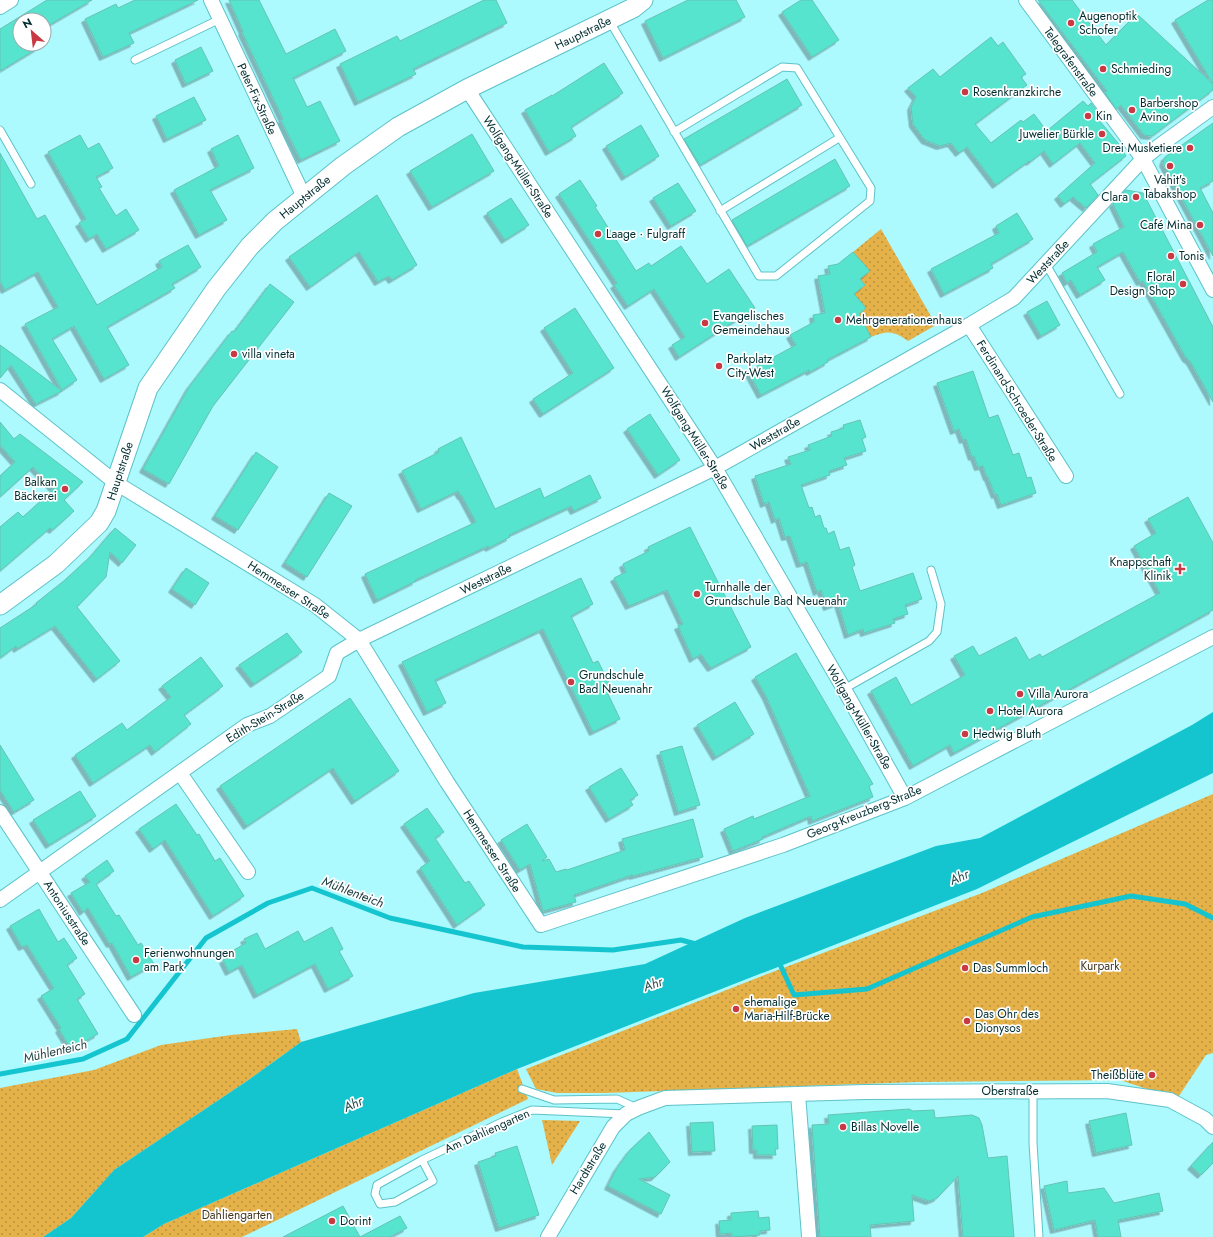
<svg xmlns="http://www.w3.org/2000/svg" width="1213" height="1237" viewBox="0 0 1213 1237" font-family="Jost,sans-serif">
<defs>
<pattern id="green-dots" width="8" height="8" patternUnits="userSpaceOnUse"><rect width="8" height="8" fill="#e5b149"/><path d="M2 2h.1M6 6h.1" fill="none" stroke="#b7903d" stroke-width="1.8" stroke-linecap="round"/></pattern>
<filter id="shadow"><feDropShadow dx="-3.5" dy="3.5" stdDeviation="0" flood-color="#0004"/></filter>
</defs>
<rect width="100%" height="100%" fill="#acf9fe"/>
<!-- green -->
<path fill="url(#green-dots)" d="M881 229 936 325 908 341C894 331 888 330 871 337L859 314 866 308 854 294 865 285 860 279 869 271 853 252Z
M1213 794V1053L1206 1055 1177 1099 1120 1080 918 1082 605 1093H557L536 1089 526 1069 762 976 982 893Z
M297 1029 301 1042 247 1081 114 1170 71 1218 43 1237H0V1088L94 1070 161 1045 231 1035Z
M517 1069 528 1099 242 1237H143L164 1224Z
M542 1120 580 1121 552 1165Z"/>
<!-- water -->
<path fill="#14c5cf" d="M1213 712V773L977 889 517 1069 164 1224 143 1237H43L71 1218 114 1170 247 1081 301 1042 474 993 645 964 745 918 936 846 980 838 1192 725Z"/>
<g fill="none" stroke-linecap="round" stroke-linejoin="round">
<!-- stream -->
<path stroke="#14c5cf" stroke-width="5" d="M778 960 794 995 867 989 1032 917 1131 896 1185 904 1213 918
M0 1074 83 1059 127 1039 206 938 268 903 312 888 390 918 523 947 613 950 681 940 696 944"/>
</g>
<!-- building -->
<path fill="#56e4cf" stroke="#64c4b4" filter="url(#shadow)" d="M47 0H92L44 28V20H20V44H35L38 48 0 71V29Z
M135 0H198L129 33 134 43 103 57 85 19 116 4 118 8Z
M229 0H259L286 54 335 29 346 51 293 78 307 107 320 101 340 141 301 160 281 120 283 119 242 32 243 31Z
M484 0H496L507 23 413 69 416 74 358 102 340 64 397 36 400 41Z
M688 0H736L745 17 663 58 645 21Z
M801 0H812L839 40 812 57 782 12Z
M1038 0H1072L1106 45 1137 14 1213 84V90L1152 136 1144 135 1121 105 1116 109 1105 92 1107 91Z
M1208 0H1213V84L1175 20Z
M991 37 998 46 1003 42 1026 74 1021 77 1027 85 975 124 991 143 1021 120 1023 122 1034 114 1046 130H1048L1083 101 1088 106 1091 103 1102 118 1099 120 1118 143 1126 156 1090 184 1098 195 1086 208 1073 197 1064 204 1058 196 1095 163 1080 143 1053 164 1044 151 1030 162 1029 161 996 185 967 147 959 153 951 143 940 146 925 140 913 124 911 107 916 97 908 88 933 69 940 77Z
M201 47 213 71 186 84 175 60Z
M604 63 623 93 571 127 576 136 549 152 525 110 552 95V96Z
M787 79 802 105 700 165 684 139Z
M194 97 206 120 167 139 156 116Z
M1213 123V181L1200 188 1213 213V256L1163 163 1165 157Z
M641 125 659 156 625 177 606 146Z
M472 134 494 171 432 207 410 171Z
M80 135 88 149 99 143 113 168 96 177 102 187 99 188 116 216 126 209 139 230 106 249 97 234 89 239 79 223 86 219 48 152Z
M238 135 254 168 210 190 227 220 199 235 174 190 219 166 211 149Z
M0 153 37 219 45 215 97 305 162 267 159 261 188 245 201 267 172 284 175 288 107 327 129 365 104 379 74 326 52 339 77 380 62 390 25 324 58 307 38 272 5 290 0 281Z
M835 159 850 186 747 246 732 220Z
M580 180 597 206 595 207 636 271 649 263 651 266 681 246 707 284 729 269 755 308 679 357 672 345 685 337 654 289 628 306 614 285 617 283 559 194Z
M678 183 696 211 671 226 653 198Z
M1126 190 1143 193 1213 327V402L1190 361 1186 358 1143 281 1140 282 1123 252 1097 267 1105 280 1080 295 1071 280 1067 283 1062 273 1097 252 1093 244 1124 227 1113 204Z
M377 195 417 265 392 280 389 276 378 282 359 252 310 287 289 257Z
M511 198 529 225 505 240 487 213Z
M1017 213 1033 239 991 264 993 268 944 294 931 269 999 233 996 226Z
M853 252 870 271 860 279 865 285 854 294 866 308 859 314 871 337 827 360 828 362 810 372 809 370 761 395 748 371 796 345 790 335 814 322 813 315 825 313 818 276 830 274 828 266 838 264Z
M270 284 294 302 213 406 169 484 143 469 189 387 232 331 234 332Z
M1047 301 1060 325 1041 336 1027 312Z
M575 308 614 368 543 414 533 399 573 373 544 328Z
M0 345 14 355 62 391 36 404 11 365 0 378Z
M973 371 989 418 998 415 1013 455 1019 453 1027 478 1031 477 1036 493 1001 505 997 494 995 495 988 477H987L983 466 978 467 974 456 972 457 966 439 963 440 959 429 954 431 937 383Z
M650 414 680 460 658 475 627 429Z
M860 420 866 437 862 439 866 451 844 458 847 465 829 471 830 475 801 485 809 508 812 507 815 517 820 515 824 528H826L828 534 834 531 840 550 849 547 855 565 852 567 860 591 913 573 922 599 905 605 908 614 893 619 895 623 864 633 863 629 848 635 838 603 827 607 821 590 817 592 807 562 800 564 790 536 785 537 779 518 775 520 769 502 764 504 755 476 791 464 788 457 810 450 808 445 832 436 831 432 844 428 843 425Z
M0 422 14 439 20 434 83 482 64 500 74 511 53 530 50 528 0 571V527L18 512 23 517 54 489 33 467 0 497V476L15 462 0 445Z
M461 437 495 509 540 488 544 498 590 475 601 498 574 511 571 506 509 535 510 537 489 548 488 546 415 580 416 581 377 600 365 574 476 522 462 496H461L458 491 421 509 402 471 439 452 438 449Z
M256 452 278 467 238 530 215 516Z
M329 493 352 506 307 577 285 563Z
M1188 497 1213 543V610L954 753 950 745 913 766 871 691 896 677 911 705 965 675 954 656 973 646 979 656 1016 637 1029 660 1040 654 1042 657 1160 593 1134 546 1156 533 1148 519Z
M690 527 751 647 711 668 701 654 693 659 678 626 683 624 667 590 629 606 614 578 626 572 623 564 649 551 648 547Z
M115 528 136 545 122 563 110 552 106 577 77 607 120 661 97 679 55 626 17 649 16 646 0 658V628L37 604 36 603 65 580 91 556Z
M186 568 209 583 195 605 172 589Z
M581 578 593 604 571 616 593 663 598 661 613 691 608 694 620 719 593 732 543 629 435 680 446 703 427 712 402 662Z
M287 633 302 652 254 684 239 665Z
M796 653 873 784 869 786 873 797 812 821 811 816 762 837 763 839 733 851 724 829 753 816 754 819 810 796 766 696 755 677Z
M201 657 223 686 184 715 191 724 155 752 150 745 93 783 75 755 122 723 127 730 171 697 162 686Z
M350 698 399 771 355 801 333 768 247 826 220 786Z
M735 702 754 734 716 757 697 725Z
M0 745 34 800 14 812 0 790Z
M682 746 700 805 678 812 660 752Z
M621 768 638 795 630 800 633 805 609 819 589 787Z
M80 791 96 816 49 845 33 820Z
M176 804 197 835 199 834 215 861 220 858 244 896 213 916 165 840 153 849 139 829Z
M427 808 444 832 435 838 465 883 469 881 485 905 457 925 420 868 430 861 404 824Z
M693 819 703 857 633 876 632 875 574 895 576 902 543 911 530 864 520 870 501 840 527 824 547 857 542 861 549 859 556 872 566 869 567 870 625 850 622 839Z
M107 860 114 871 96 884 116 916 119 915 138 945 141 943 154 964 131 977 112 943 110 944 88 908 83 912 71 893 90 882 85 876Z
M39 909 58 942 64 938 77 958 67 965 85 994 77 999 98 1034 71 1049 59 1029 61 1028 41 996 54 988 27 945 22 947 10 926Z
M332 927 343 949 339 951 353 976 328 989 315 964 257 995 242 965 229 972 223 960 235 953 234 950 246 943 244 939 257 933 265 949 298 931 304 942Z
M909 1109 913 1111 934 1110 935 1118 972 1115 979 1118 982 1125 988 1158 1007 1156 1014 1237H963L958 1176 937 1198 932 1200 929 1201 912 1195 914 1221 870 1225 871 1237H820L812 1125 829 1124 828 1115Z
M1126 1113 1132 1145 1096 1153 1089 1121Z
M713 1122 715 1151 692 1152 690 1123Z
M777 1125 778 1149H775L776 1155H757V1150H753L752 1126Z
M649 1132 670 1162 655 1177 639 1179 670 1195 661 1214 608 1186 617 1168 630 1150Z
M1213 1142V1163L1201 1175 1191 1166Z
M517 1146 539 1215 499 1228 478 1162 496 1156 495 1153Z
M1067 1181 1068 1193 1104 1188 1114 1203 1159 1193 1163 1211 1118 1220 1121 1237H1098L1095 1220 1054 1230 1044 1186Z
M343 1206 360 1237H283Z
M758 1211 759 1218 769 1217 770 1230 760 1231V1235L732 1237V1233L720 1234 719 1221 731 1220V1213Z
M400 1216 407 1228 390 1237H360Z"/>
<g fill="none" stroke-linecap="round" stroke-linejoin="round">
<defs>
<path id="lane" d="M609 20 759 276H776L870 201 871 188 797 68 782 67 674 132
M135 60 220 19
M0 130 31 184
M720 211 839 138
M1046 264 1120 394
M844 689 929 641 937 632 941 604 931 570
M522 1089 554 1100 617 1099 637 1108
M1033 1091V1143L1039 1237
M422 1160 433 1181 395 1202 380 1204 375 1194 377 1185 422 1160 502 1122 532 1110 625 1114"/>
<path id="street" d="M211 0 304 197
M1026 0 1143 159 1213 290
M0 7 11 0
M467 89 715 468 844 689 905 798
M969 325 1066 476
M0 390 116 483 315 605 359 640 447 782 541 925 783 845 905 798 1213 637
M180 773 248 872
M0 812 134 1015
M0 900 247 725 270 716 329 676 337 653 359 640 715 468 969 325 1014 298 1143 159 1159 146 1213 107
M798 1094 809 1236
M548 1237 613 1127 626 1114 638 1108 665 1098 865 1092 1107 1091 1170 1100 1205 1119 1213 1127"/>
<path id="secondary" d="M0 605 56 564 99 523 106 511 148 388 216 289 250 246 275 221 343 166 398 127 467 89 633 8 643 0"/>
</defs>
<!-- lane casing -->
<use href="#lane" stroke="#5dc2c8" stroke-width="9"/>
<!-- street casing -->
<use href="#street" stroke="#5dc2c8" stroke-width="16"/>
<!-- secondary casing -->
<use href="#secondary" stroke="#5dc2c8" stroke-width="21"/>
<!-- lane -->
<use href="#lane" stroke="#fff" stroke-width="7"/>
<!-- street -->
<use href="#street" stroke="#fff" stroke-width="14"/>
<!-- secondary -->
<use href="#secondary" stroke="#fff" stroke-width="19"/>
</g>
<!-- markers -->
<g fill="#c93944" stroke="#fff" stroke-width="1.5">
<circle cx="1071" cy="23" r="4"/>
<circle cx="1103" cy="69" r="4"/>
<circle cx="965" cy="92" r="4"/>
<circle cx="1132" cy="110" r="4"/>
<circle cx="1088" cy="116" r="4"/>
<circle cx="1102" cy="134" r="4"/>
<circle cx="1190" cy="148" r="4"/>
<circle cx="1170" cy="166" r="4"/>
<circle cx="1136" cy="197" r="4"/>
<circle cx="1200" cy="225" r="4"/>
<circle cx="598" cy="234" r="4"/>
<circle cx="1171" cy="256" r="4"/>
<circle cx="1183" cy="284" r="4"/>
<circle cx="838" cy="320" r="4"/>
<circle cx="705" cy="323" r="4"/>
<circle cx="234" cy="354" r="4"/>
<circle cx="719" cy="366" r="4"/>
<circle cx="65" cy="489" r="4"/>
<path d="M1178 563h4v4h4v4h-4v4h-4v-4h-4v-4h4z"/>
<circle cx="697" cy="594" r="4"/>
<circle cx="571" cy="682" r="4"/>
<circle cx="1020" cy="694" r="4"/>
<circle cx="990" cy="711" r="4"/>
<circle cx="965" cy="734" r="4"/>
<circle cx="136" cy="960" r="4"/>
<circle cx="965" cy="968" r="4"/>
<circle cx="736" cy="1009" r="4"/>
<circle cx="967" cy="1021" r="4"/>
<circle cx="1152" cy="1075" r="4"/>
<circle cx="843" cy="1127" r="4"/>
<circle cx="332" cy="1221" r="4"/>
</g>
<g text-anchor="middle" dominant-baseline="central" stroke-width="3.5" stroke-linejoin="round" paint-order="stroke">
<!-- poi labels -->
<g font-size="12" fill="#002d30" stroke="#fff" text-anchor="start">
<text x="1079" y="16">Augenoptik<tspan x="1079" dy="14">Schofer</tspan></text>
<text x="1111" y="69">Schmieding</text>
<text x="973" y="92">Rosenkranzkirche</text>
<text x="1140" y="103">Barbershop<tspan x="1140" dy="14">Avino</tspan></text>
<text x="1096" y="116">Kin</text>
<text x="1094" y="134" text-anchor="end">Juwelier Bürkle</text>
<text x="1182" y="148" text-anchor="end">Drei Musketiere</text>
<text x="1170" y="180" text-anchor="middle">Vahit's<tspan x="1170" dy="14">Tabakshop</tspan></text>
<text x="1128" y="197" text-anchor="end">Clara</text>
<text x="1192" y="225" text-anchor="end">Café Mina</text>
<text x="606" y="234">Laage · Fulgraff</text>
<text x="1179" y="256">Tonis</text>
<text x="1175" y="277" text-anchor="end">Floral<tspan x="1175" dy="14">Design Shop</tspan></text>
<text x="713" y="316">Evangelisches<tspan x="713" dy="14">Gemeindehaus</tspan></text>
<text x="846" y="320">Mehrgenerationenhaus</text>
<text x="242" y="354">villa vineta</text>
<text x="727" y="359">Parkplatz<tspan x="727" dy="14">City-West</tspan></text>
<text x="57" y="482" text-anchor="end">Balkan<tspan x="57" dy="14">Bäckerei</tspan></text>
<text x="1171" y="562" text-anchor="end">Knappschaft<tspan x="1171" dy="14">Klinik</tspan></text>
<text x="705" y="587">Turnhalle der<tspan x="705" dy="14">Grundschule Bad Neuenahr</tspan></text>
<text x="579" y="675">Grundschule<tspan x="579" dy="14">Bad Neuenahr</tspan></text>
<text x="1028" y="694">Villa Aurora</text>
<text x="998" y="711">Hotel Aurora</text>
<text x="973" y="734">Hedwig Bluth</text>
<text x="144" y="953">Ferienwohnungen<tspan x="144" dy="14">am Park</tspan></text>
<text x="973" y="968">Das Summloch</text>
<text x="744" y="1002">ehemalige<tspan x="744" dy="14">Maria-Hilf-Brücke</tspan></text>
<text x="975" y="1014">Das Ohr des<tspan x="975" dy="14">Dionysos</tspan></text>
<text x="1144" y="1075" text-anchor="end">Theißblüte</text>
<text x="851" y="1127">Billas Novelle</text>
<text x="340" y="1221">Dorint</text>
</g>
<!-- street labels -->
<g font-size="12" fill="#002d30" stroke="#fff">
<text transform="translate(583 33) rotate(-26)">Hauptstraße</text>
<text transform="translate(1071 62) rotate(54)">Telegrafenstraße</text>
<text transform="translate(257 99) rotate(65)">Peter-Fix-Straße</text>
<text transform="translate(518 167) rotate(57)">Wolfgang-Müller-Straße</text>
<text transform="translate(305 197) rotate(-39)">Hauptstraße</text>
<text transform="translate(1048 262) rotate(-47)">Weststraße</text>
<text transform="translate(1017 401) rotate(58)">Ferdinand-Schroeder-Straße</text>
<text transform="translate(775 434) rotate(-30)">Weststraße</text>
<text transform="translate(695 438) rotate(58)">Wolfgang-Müller-Straße</text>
<text transform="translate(120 471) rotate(-72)">Hauptstraße</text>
<text transform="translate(486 579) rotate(-26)">Weststraße</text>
<text transform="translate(289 590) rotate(33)">Hemmesser Straße</text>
<text transform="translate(265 717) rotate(-31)">Edith-Stein-Straße</text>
<text transform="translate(859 717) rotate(60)">Wolfgang-Müller-Straße</text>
<text transform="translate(864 812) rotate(-22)">Georg-Kreuzberg-Straße</text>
<text transform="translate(492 851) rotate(57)">Hemmesser Straße</text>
<text transform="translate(67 913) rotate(57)">Antoniusstraße</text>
<text x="1010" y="1091">Oberstraße</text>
<text transform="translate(487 1131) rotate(-24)">Am Dahliengarten</text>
<text transform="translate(588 1168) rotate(-59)">Hardtstraße</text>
</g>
<!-- park labels -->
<g font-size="12" fill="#423722" stroke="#fff">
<text x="1100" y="966">Kurpark</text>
<text x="237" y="1215">Dahliengarten</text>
</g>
<!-- water labels -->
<g font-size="13" font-style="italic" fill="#274749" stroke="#fff">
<text transform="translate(959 877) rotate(-23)">Ahr</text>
<text transform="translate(353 892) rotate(21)">Mühlenteich</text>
<text transform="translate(653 984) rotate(-19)">Ahr</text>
<text transform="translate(55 1051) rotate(-13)">Mühlenteich</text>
<text transform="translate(353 1104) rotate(-24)">Ahr</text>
</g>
</g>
<!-- north arrow -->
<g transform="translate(32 32) rotate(332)"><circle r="19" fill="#ffffff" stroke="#99abac"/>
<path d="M0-3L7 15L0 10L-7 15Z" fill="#c93944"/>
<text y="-6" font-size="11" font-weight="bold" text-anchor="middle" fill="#002d30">N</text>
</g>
</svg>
